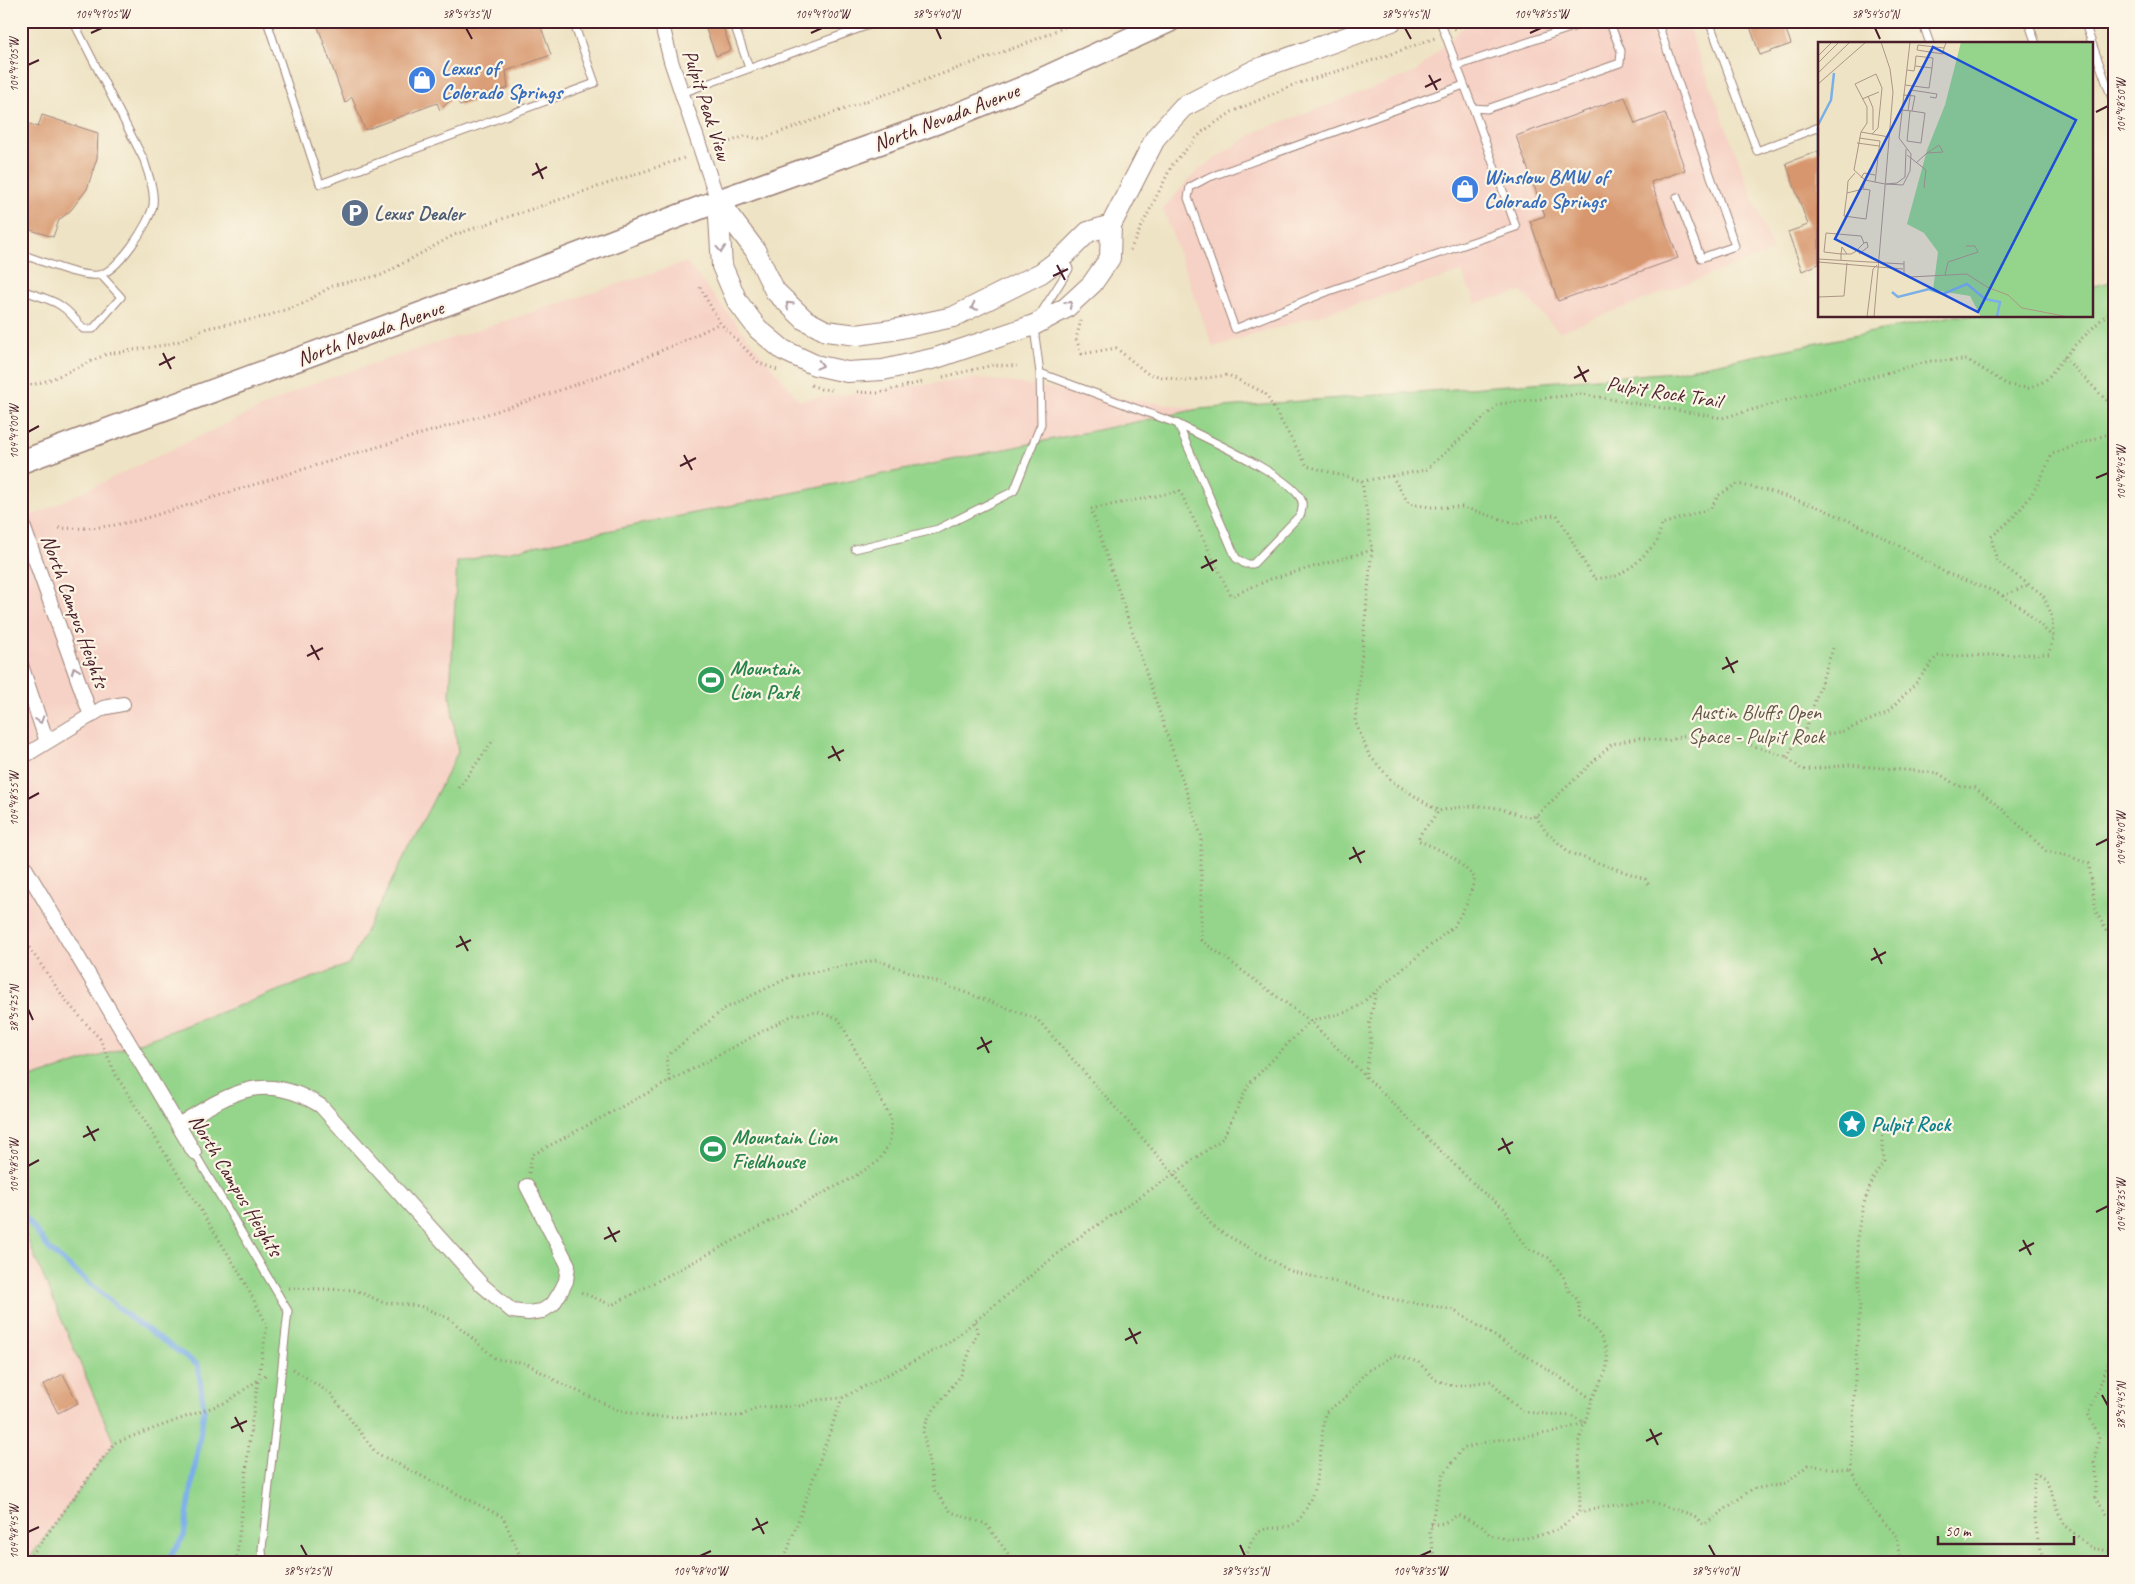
<svg xmlns="http://www.w3.org/2000/svg" width="2135" height="1584" viewBox="0 0 2135 1584" font-family="Caveat,sans-serif">
<rect width="100%" height="100%" fill="#fcf5e5"/>
<filter id="ink" filterUnits="userSpaceOnUse"><feTurbulence type="fractalNoise" baseFrequency=".02" numOctaves="2"/><feDisplacementMap in="SourceGraphic" scale="10" xChannelSelector="R" yChannelSelector="G"/><feConvolveMatrix kernelMatrix="1 2 1 2 8 2 1 2 1" color-interpolation-filters="sRGB"/></filter>
<filter id="wash" filterUnits="userSpaceOnUse"><feTurbulence type="fractalNoise" baseFrequency=".0096" numOctaves="4" result="noise"/><feDisplacementMap in="SourceGraphic" scale="20" xChannelSelector="R" yChannelSelector="G"/><feGaussianBlur stdDeviation="1.12" result="paint"/><feColorMatrix in="noise" values="0 0 0 0 0 0 0 0 0 0 0 0 0 0 0 0 0 1.4 0 .05"/><feComposite in="paint" operator="in"/></filter>
<g filter="url(#wash)">
<rect width="100%" height="100%" fill="#eee3c4"/>
<!-- built -->
<path fill="#f6d1c5" d="M1476 21H1686L1773 251 1559 332 1522 292 1475 303 1462 272 1213 347 1163 209 1199 169 1258 131 1416 72 1464 26Z
M686 262 799 400 978 378 1199 409 1408 828 1767 1563H21V521L311 384Z"/>
<!-- green -->
<path fill="#95d58b" stroke="#707a5b" d="M2114 281V1563H26L114 1443 21 1224V1081L131 1046 349 964 458 752 450 696 457 562 1199 409 1674 372 1952 316H2091V287Z"/>
<g fill="none" stroke-linecap="round" stroke-linejoin="round">
<!-- stream -->
<path stroke="#7aafe8" stroke-width="5.5" d="M21 1211 50 1250 132 1319 198 1365 204 1410 184 1536 166 1563"/>
</g>
<g id="blocks">
<!-- building -->
<path fill="#d7966d" d="M316 21H539L551 55 506 71 508 88 460 106 456 95 440 110 437 103 365 130 352 97 345 103Z
M703 21H721L731 50 716 56Z
M1748 21H1783L1791 44 1760 55Z
M1625 97 1635 124 1665 113 1685 170 1651 182 1678 258 1558 301 1530 221 1545 216 1516 136Z
M42 115 98 133 97 158 87 189 71 210 59 220 53 237 21 227V141L27 123 38 127Z
M1819 151V264L1802 271 1788 232 1808 225 1786 163Z
M63 1374 78 1403 58 1413 43 1385Z"/>
</g>
</g>
<g filter="url(#ink)">
<use href="#blocks" fill-opacity="0" stroke="#9c8178" stroke-width="1"/>
<g fill="none" stroke-linecap="round" stroke-linejoin="round">
<defs>
<path id="lane" d="M267 21 320 184 595 83 573 21
M733 21 749 68
M1440 21 1473 108 1487 109 1620 63 1621 51 1609 21
M1657 21 1735 246 1701 258 1677 197
M1709 21 1757 151 1819 127
M1922 21 1930 44
M2028 21 2036 44
M2084 21 2114 104
M1457 66 1591 21
M1464 85 1207 178 1190 187 1188 198 1235 329 1329 291 1516 227 1473 108
M682 93 880 21
M21 254C43 261 76 277 98 275 117 273 150 223 153 205 155 190 148 174 144 160L73 21
M21 290C53 301 63 301 83 329H93L121 297 101 275
M1039 316 1069 269 1065 259
M1040 373 1178 424 1236 558 1245 564H1253L1301 514C1302 507 1304 502 1299 496 1282 472 1206 439 1178 424
M855 549 938 529 1014 491 1041 424 1040 373 1034 328
M194 1152 288 1311 262 1549 263 1563"/>
<path id="street" d="M661 21 671 61 718 201
M21 520 91 716
M21 665 47 742
M21 758 103 708 123 704
M21 861 194 1152
M178 1125C229 1094 264 1069 321 1106L482 1285 512 1311 528 1313 542 1311 553 1304 561 1291 566 1281 568 1265 527 1186"/>
<path id="secondary" d="M718 201 722 266 737 301 758 329 783 350 815 365 847 372 883 370 936 358 1034 325 1066 308 1092 284 1110 258 1111 225 1156 137 1183 107 1255 70 1392 21
M718 201 755 250 775 291 805 320 826 331 857 335 892 330 953 317 1041 273 1064 256 1088 232 1111 225"/>
<path id="primary" d="M21 462 482 291 718 201 944 120 1025 87 1169 21"/>
</defs>
<!-- lane casing -->
<use href="#lane" stroke="#9c8178" stroke-width="9"/>
<!-- street casing -->
<use href="#street" stroke="#9c8178" stroke-width="16"/>
<!-- secondary casing -->
<use href="#secondary" stroke="#9c8178" stroke-width="22"/>
<!-- primary casing -->
<use href="#primary" stroke="#9c8178" stroke-width="25"/>
<!-- path -->
<path stroke="#9c8178" stroke-width="3" stroke-dasharray="1 4" stroke-linecap="butt" d="M1454 29 1472 21
M716 147 745 136 761 139 1025 44 1078 21
M1130 250 1172 165 1202 132 1232 112 1293 85 1380 58 1435 38
M700 287 720 323 759 363 780 371
M1081 320 1076 339 1082 354 1116 348 1148 374 1185 381 1228 375 1265 393 1307 466 1362 481 1426 470 1499 404 1580 394 1722 418 1930 361 1968 360 2008 385 2028 388 2045 381 2073 347 2106 315 2114 313
M2064 357 2114 408
M943 377 993 365 1017 366
M21 384 27 383 32 385 52 379 107 354 165 345 180 341 207 328 264 317 302 304 334 285 382 275 454 235 687 157
M811 385 821 389 834 390
M857 392 878 393 922 382
M1392 476 1409 504 1431 507H1462L1517 524 1541 516 1557 515C1571 536 1580 559 1595 579L1617 576 1634 565 1657 542 1662 524 1710 509 1719 495 1737 484 1769 491 1818 507 1863 527 1905 549 1946 573 1996 592 2021 607 2053 637
M1362 481 1372 550 1355 721 1369 755 1393 782 1438 811C1458 807 1477 804 1497 808 1510 810 1523 819 1536 816L1612 744 1639 738 1667 741 1696 732 1736 740 1787 757 1802 770 1849 765 1938 773 1958 786 1975 788 2001 808 2046 851 2069 856 2089 864 2096 912 2114 944
M59 528C90 529 109 527 139 520 213 498 286 474 360 452 483 416 606 381 720 323
M1372 550 1271 579 1231 596 1180 491 1091 509 1201 835V940L1310 1021 1480 1190 1505 1209 1514 1230 1527 1248 1549 1258 1563 1276 1570 1293 1578 1300 1580 1317C1598 1324 1612 1351 1606 1370 1602 1380 1596 1390 1592 1399
M2003 596 2028 585
M1802 739 1833 648
M1787 757 1795 744 1802 739 1844 731 1887 713 1915 684 1937 656 2049 654 2053 637 2052 616 2043 595 1997 561 1991 537C2024 510 2035 493 2052 454L2114 432
M459 788 494 739
M1536 816 1546 832 1570 853 1645 879 1650 887
M21 942 28 946 67 1002 100 1039 116 1075 238 1270 267 1325 251 1426 236 1563
M1365 1078 1371 1042 1369 1025 1376 992
M670 1081 666 1057 724 1009 792 976 877 960 1037 1019 1174 1174 1214 1228 1290 1271 1348 1285 1392 1299 1453 1310 1552 1372 1592 1399 1579 1441 1580 1512 1600 1507 1649 1501 1693 1515 1704 1525 1752 1489 1786 1484 1808 1465 1851 1471
M1882 1126 1884 1161 1874 1176 1863 1206 1857 1237 1860 1304 1855 1377 1851 1471 1872 1509 1897 1536 1900 1563
M529 1173 532 1155 793 1015 818 1012 839 1019 891 1119 890 1142 879 1161 852 1178 612 1305 578 1291
M289 1288 355 1290 382 1302 420 1306 450 1319 496 1359 526 1363 556 1381 618 1410 651 1417 741 1416 758 1407 802 1406 815 1400 842 1398 947 1344 1072 1242 1174 1174 1223 1138 1249 1084 1310 1021 1347 1012 1357 1007 1454 926 1467 903 1475 878 1457 860 1444 852 1418 840C1421 829 1433 822 1438 811
M975 1322 977 1332 961 1375 929 1416 923 1431 934 1490 951 1512 986 1524 1009 1555V1563
M2114 1350 2088 1414 2099 1437 2095 1461V1498L2114 1524
M293 1369 331 1394 376 1453 503 1517 523 1563
M1431 1525 1444 1523 1458 1515 1482 1526 1490 1535 1507 1539 1526 1538 1545 1534 1561 1527 1580 1512
M26 1563 114 1443 227 1402 268 1373
M783 1563 842 1398
M1195 1563 1198 1557 1234 1562 1247 1555C1257 1510 1284 1541 1301 1517 1323 1484 1319 1449 1325 1413L1347 1396 1366 1372 1394 1355 1418 1362 1436 1380 1453 1386 1491 1381 1510 1401 1524 1412 1572 1416 1586 1423
M1435 1563 1430 1533 1435 1505 1443 1475 1462 1449 1489 1441 1556 1432 1585 1423
M2044 1563C2036 1542 2031 1495 2035 1473L2046 1480 2065 1526 2092 1548 2114 1552"/>
<!-- lane -->
<use href="#lane" stroke="#fff" stroke-width="7"/>
<!-- street -->
<use href="#street" stroke="#fff" stroke-width="14"/>
<!-- secondary -->
<use href="#secondary" stroke="#fff" stroke-width="20"/>
<!-- primary -->
<use href="#primary" stroke="#fff" stroke-width="22"/>
</g>
<!-- one-way arrows -->
<defs><path id="oneway-chevron" d="M-2-3.5L2.5 0L-2 3.5" fill="none" stroke-width="1.6" stroke-linecap="round" stroke-linejoin="round" transform="scale(1.25)"/></defs>
<g stroke="#ae9aa0">
<use href="#oneway-chevron" transform="translate(721 249) rotate(86)"/>
<use href="#oneway-chevron" transform="translate(1069 304) rotate(-40)"/>
<use href="#oneway-chevron" transform="translate(789 305) rotate(-137)"/>
<use href="#oneway-chevron" transform="translate(974 307) rotate(154)"/>
<use href="#oneway-chevron" transform="translate(820 365) rotate(15)"/>
<use href="#oneway-chevron" transform="translate(75 670) rotate(-110)"/>
<use href="#oneway-chevron" transform="translate(40 720) rotate(72)"/>
</g>
</g>
<!-- ticks -->
<path fill="none" stroke="#4a1f2b" stroke-width="2" d="M466 28 472 39M936 28 941 39M1405 28 1411 39M1875 28 1880 39M91 33 102 28M811 33 822 28M1530 33 1541 28M28 65 39 60M1429 75 1437 90M1425 87 1441 79M2096 112 2108 106M536 163 543 179M532 175 547 167M1057 265 1065 280M1053 276 1068 269M163 353 171 369M159 365 175 357M1578 366 1586 382M1574 378 1589 370M28 432 39 426M684 455 692 470M680 466 696 458M2096 478 2108 473M1205 556 1213 571M1201 568 1217 560M311 645 319 660M307 656 323 648M1726 657 1734 673M1722 669 1738 661M832 746 840 761M828 758 844 750M28 799 39 793M2096 845 2108 839M1353 847 1361 863M1349 859 1365 851M460 936 468 951M456 947 471 940M1874 948 1882 964M1871 960 1886 952M28 1009 33 1020M981 1037 989 1053M977 1049 992 1041M87 1126 95 1141M83 1137 99 1129M1502 1138 1510 1154M1498 1150 1513 1142M28 1166 39 1160M2096 1212 2108 1206M608 1227 616 1242M604 1239 620 1231M2023 1240 2031 1255M2019 1251 2034 1243M1129 1328 1137 1344M1125 1340 1141 1332M2102 1395 2108 1406M235 1417 243 1432M231 1428 247 1421M1650 1429 1658 1445M1646 1441 1662 1433M756 1518 764 1534M752 1530 768 1522M28 1532 39 1527M301 1545 307 1556M1240 1545 1245 1556M1709 1545 1715 1556M700 1556 711 1551M1420 1556 1431 1551"/>
<!-- icons -->
<defs>
<symbol id="shop-disc" viewBox="-11 -11 22 22"><circle r="9.5" fill="#3f7fe0" stroke="#fcf5e5"/><path d="M-5-2.5h2.3a2.7 3.5 0 0 1 5.4 0H5L5.5 6h-11ZM-1.5-2.5h3a1.5 2.3 0 0 0-3 0Z" fill="#fff"/></symbol>
<symbol id="parking-disc" viewBox="-11 -11 22 22"><circle r="9.5" fill="#5c6f8a" stroke="#fcf5e5"/><path d="M-3.5-5.5H1a3.5 3.5 0 0 1 0 7H-1V5.5H-3.5ZM-1-3.4V-.6H.8a1.4 1.4 0 0 0 0-2.8Z" fill="#fff"/></symbol>
<symbol id="stadium-disc" viewBox="-11 -11 22 22"><circle r="9.5" fill="#2e9e5b" stroke="#fcf5e5"/><path d="M0-5a6.5 5 0 1 0 0 10a6.5 5 0 1 0 0-10ZM-3.5-1.8h7v3.6h-7Z" fill="#fff"/></symbol>
<symbol id="sight-disc" viewBox="-11 -11 22 22"><circle r="9.5" fill="#0f9aa8" stroke="#fcf5e5"/><path d="M0-6L1.8-2.2L6-1.7L2.9 1.2L3.7 5.4L0 3.3L-3.7 5.4L-2.9 1.2L-6-1.7L-1.8-2.2Z" fill="#fff"/></symbol>
</defs>
<g fill-rule="evenodd">
<use href="#shop-disc" x="406" y="64" width="32" height="32"/>
<use href="#shop-disc" x="1449" y="173" width="32" height="32"/>
<use href="#parking-disc" x="339" y="197" width="32" height="32"/>
<use href="#stadium-disc" x="695" y="664" width="32" height="32"/>
<use href="#sight-disc" x="1836" y="1108" width="32" height="32"/>
<use href="#stadium-disc" x="697" y="1133" width="32" height="32"/>
</g>
<g text-anchor="middle" dominant-baseline="central" stroke-width="4.5" stroke-linejoin="round" paint-order="stroke">
<!-- shop labels -->
<g font-size="21" font-weight="bold" fill="#366cbe" stroke="#fcf5e5" text-anchor="start">
<text x="441" y="68">Lexus of<tspan x="441" dy="24">Colorado Springs</tspan></text>
<text x="1484" y="177">Winslow BMW of<tspan x="1484" dy="24">Colorado Springs</tspan></text>
</g>
<!-- street labels -->
<g font-size="21" fill="#4a1f2b" stroke="#fcf5e5">
<text transform="translate(707 105) rotate(72)">Pulpit Peak View</text>
<text transform="translate(946 117) rotate(-21)">North Nevada Avenue</text>
<text transform="translate(370 333) rotate(-20)">North Nevada Avenue</text>
<text transform="translate(1664 392) rotate(9)">Pulpit Rock Trail</text>
<text transform="translate(75 611) rotate(70)">North Campus Heights</text>
<text transform="translate(236 1185) rotate(59)">North Campus Heights</text>
</g>
<!-- service labels -->
<g font-size="21" font-weight="bold" fill="#4e5e75" stroke="#fcf5e5" text-anchor="start">
<text x="374" y="213">Lexus Dealer</text>
</g>
<!-- leisure labels -->
<g font-size="21" font-weight="bold" fill="#27864d" stroke="#fcf5e5" text-anchor="start">
<text x="730" y="668">Mountain<tspan x="730" dy="24">Lion Park</tspan></text>
<text x="732" y="1137">Mountain Lion<tspan x="732" dy="24">Fieldhouse</tspan></text>
</g>
<!-- park labels -->
<g font-size="21" fill="#605648" stroke="#fcf5e5">
<text x="1756" y="712">Austin Bluffs Open<tspan x="1756" dy="24">Space - Pulpit Rock</tspan></text>
</g>
<!-- culture labels -->
<g font-size="21" font-weight="bold" fill="#0d838f" stroke="#fcf5e5" text-anchor="start">
<text x="1871" y="1124">Pulpit Rock</text>
</g>
</g>
<!-- overview -->
<g transform="translate(1818 42)">
<rect width="275" height="275" fill="#eee3c4"/>
<path d="M143 0H275V275H163L152 254 115 248 120 210 106 191 89 182 109 108 127 63Z" fill="#95d58b"/>
<path fill="none" stroke="#7aafe8" stroke-width="2.5" d="M0 83 13 58 16 31M0 86V114M74 250 80 255 111 247 125 252 149 242 167 257 182 260 179 275"/>
<path fill="none" stroke="#ac9587" stroke-width="1" d="M126 6 100 3 99 8 125 12 126 6 128 1M0 14 14 0M0 21 21 0M97 24 98 14 115 16 114 26M0 31 32 0M0 42 48 0M87 43 111 46 114 26 97 24 96 29 89 28M50 54 55 66V88M44 57 61 50M83 68 94 69 97 54 85 53M90 69 93 48 119 52 118 56 112 55M92 69 89 99 103 101 107 71 94 69M43 90 49 81V65L37 42 58 32 64 46 60 86 54 92M41 96 62 99 57 140M39 101 61 104M89 113 108 128 106 146M98 121 109 111 125 110 121 103 109 111M43 136 46 131 57 133M67 142 47 138 36 128 43 90 71 95M68 142 85 143 92 129 93 112 81 96 92 0M68 142 79 141 87 135 88 107M45 147 29 151 26 174 48 177 52 148 45 147 47 138M29 151 30 139 37 131M41 212 50 205 49 200 46 201M0 217 86 222M23 218V212L6 210 8 191 43 194 46 201 37 210 33 212H23L24 205 29 212M86 219V231L92 235 149 232 169 245 190 253 204 266 251 275M0 220 85 227M127 233 130 220 160 210 157 204H148M0 255 26 254 29 221M49 275 55 227 59 223M56 275 75 50 72 27 63 0"/>
<path fill="#1d4ed8" fill-opacity="0.15" stroke="#1d4ed8" stroke-width="2.5" d="M115 5 258 78 160 270 17 197Z"/>
<rect width="275" height="275" fill="none" stroke="#4a1f2b" stroke-width="2.5"/>
</g>
<!-- margin -->
<rect width="2135" height="1584" fill="none" stroke="#fcf5e5" stroke-width="55"/>
<!-- scale -->
<path d="M1938 1536v8h136v-8" fill="none" stroke="#4a1f2b" stroke-width="2.5"/>
<text x="1945" y="1536" font-size="15" fill="#4a1f2b" stroke="#fcf5e5" stroke-width="4" paint-order="stroke">50 m</text>
<rect x="28" y="28" width="2080" height="1528" fill="none" stroke="#4a1f2b" stroke-width="2"/>
<g font-size="12" text-anchor="middle" fill="#4a1f2b">
<text x="102" y="18">104°49'05"W</text>
<text x="466" y="18">38°54'35"N</text>
<text x="822" y="18">104°49'00"W</text>
<text x="936" y="18">38°54'40"N</text>
<text x="1405" y="18">38°54'45"N</text>
<text x="1541" y="18">104°48'55"W</text>
<text x="1875" y="18">38°54'50"N</text>
<text transform="translate(14 65) rotate(-90)" y="4">104°49'05"W</text>
<text transform="translate(2121 106) rotate(-90)" y="4">104°48'50"W</text>
<text transform="translate(14 432) rotate(-90)" y="4">104°49'00"W</text>
<text transform="translate(2121 473) rotate(-90)" y="4">104°48'45"W</text>
<text transform="translate(14 799) rotate(-90)" y="4">104°48'55"W</text>
<text transform="translate(2121 839) rotate(-90)" y="4">104°48'40"W</text>
<text transform="translate(14 1009) rotate(-90)" y="4">38°54'25"N</text>
<text transform="translate(14 1166) rotate(-90)" y="4">104°48'50"W</text>
<text transform="translate(2121 1206) rotate(-90)" y="4">104°48'35"W</text>
<text transform="translate(2121 1406) rotate(-90)" y="4">38°54'45"N</text>
<text transform="translate(14 1532) rotate(-90)" y="4">104°48'45"W</text>
<text x="307" y="1575">38°54'25"N</text>
<text x="700" y="1575">104°48'40"W</text>
<text x="1245" y="1575">38°54'35"N</text>
<text x="1420" y="1575">104°48'35"W</text>
<text x="1715" y="1575">38°54'40"N</text>
</g>
</svg>
